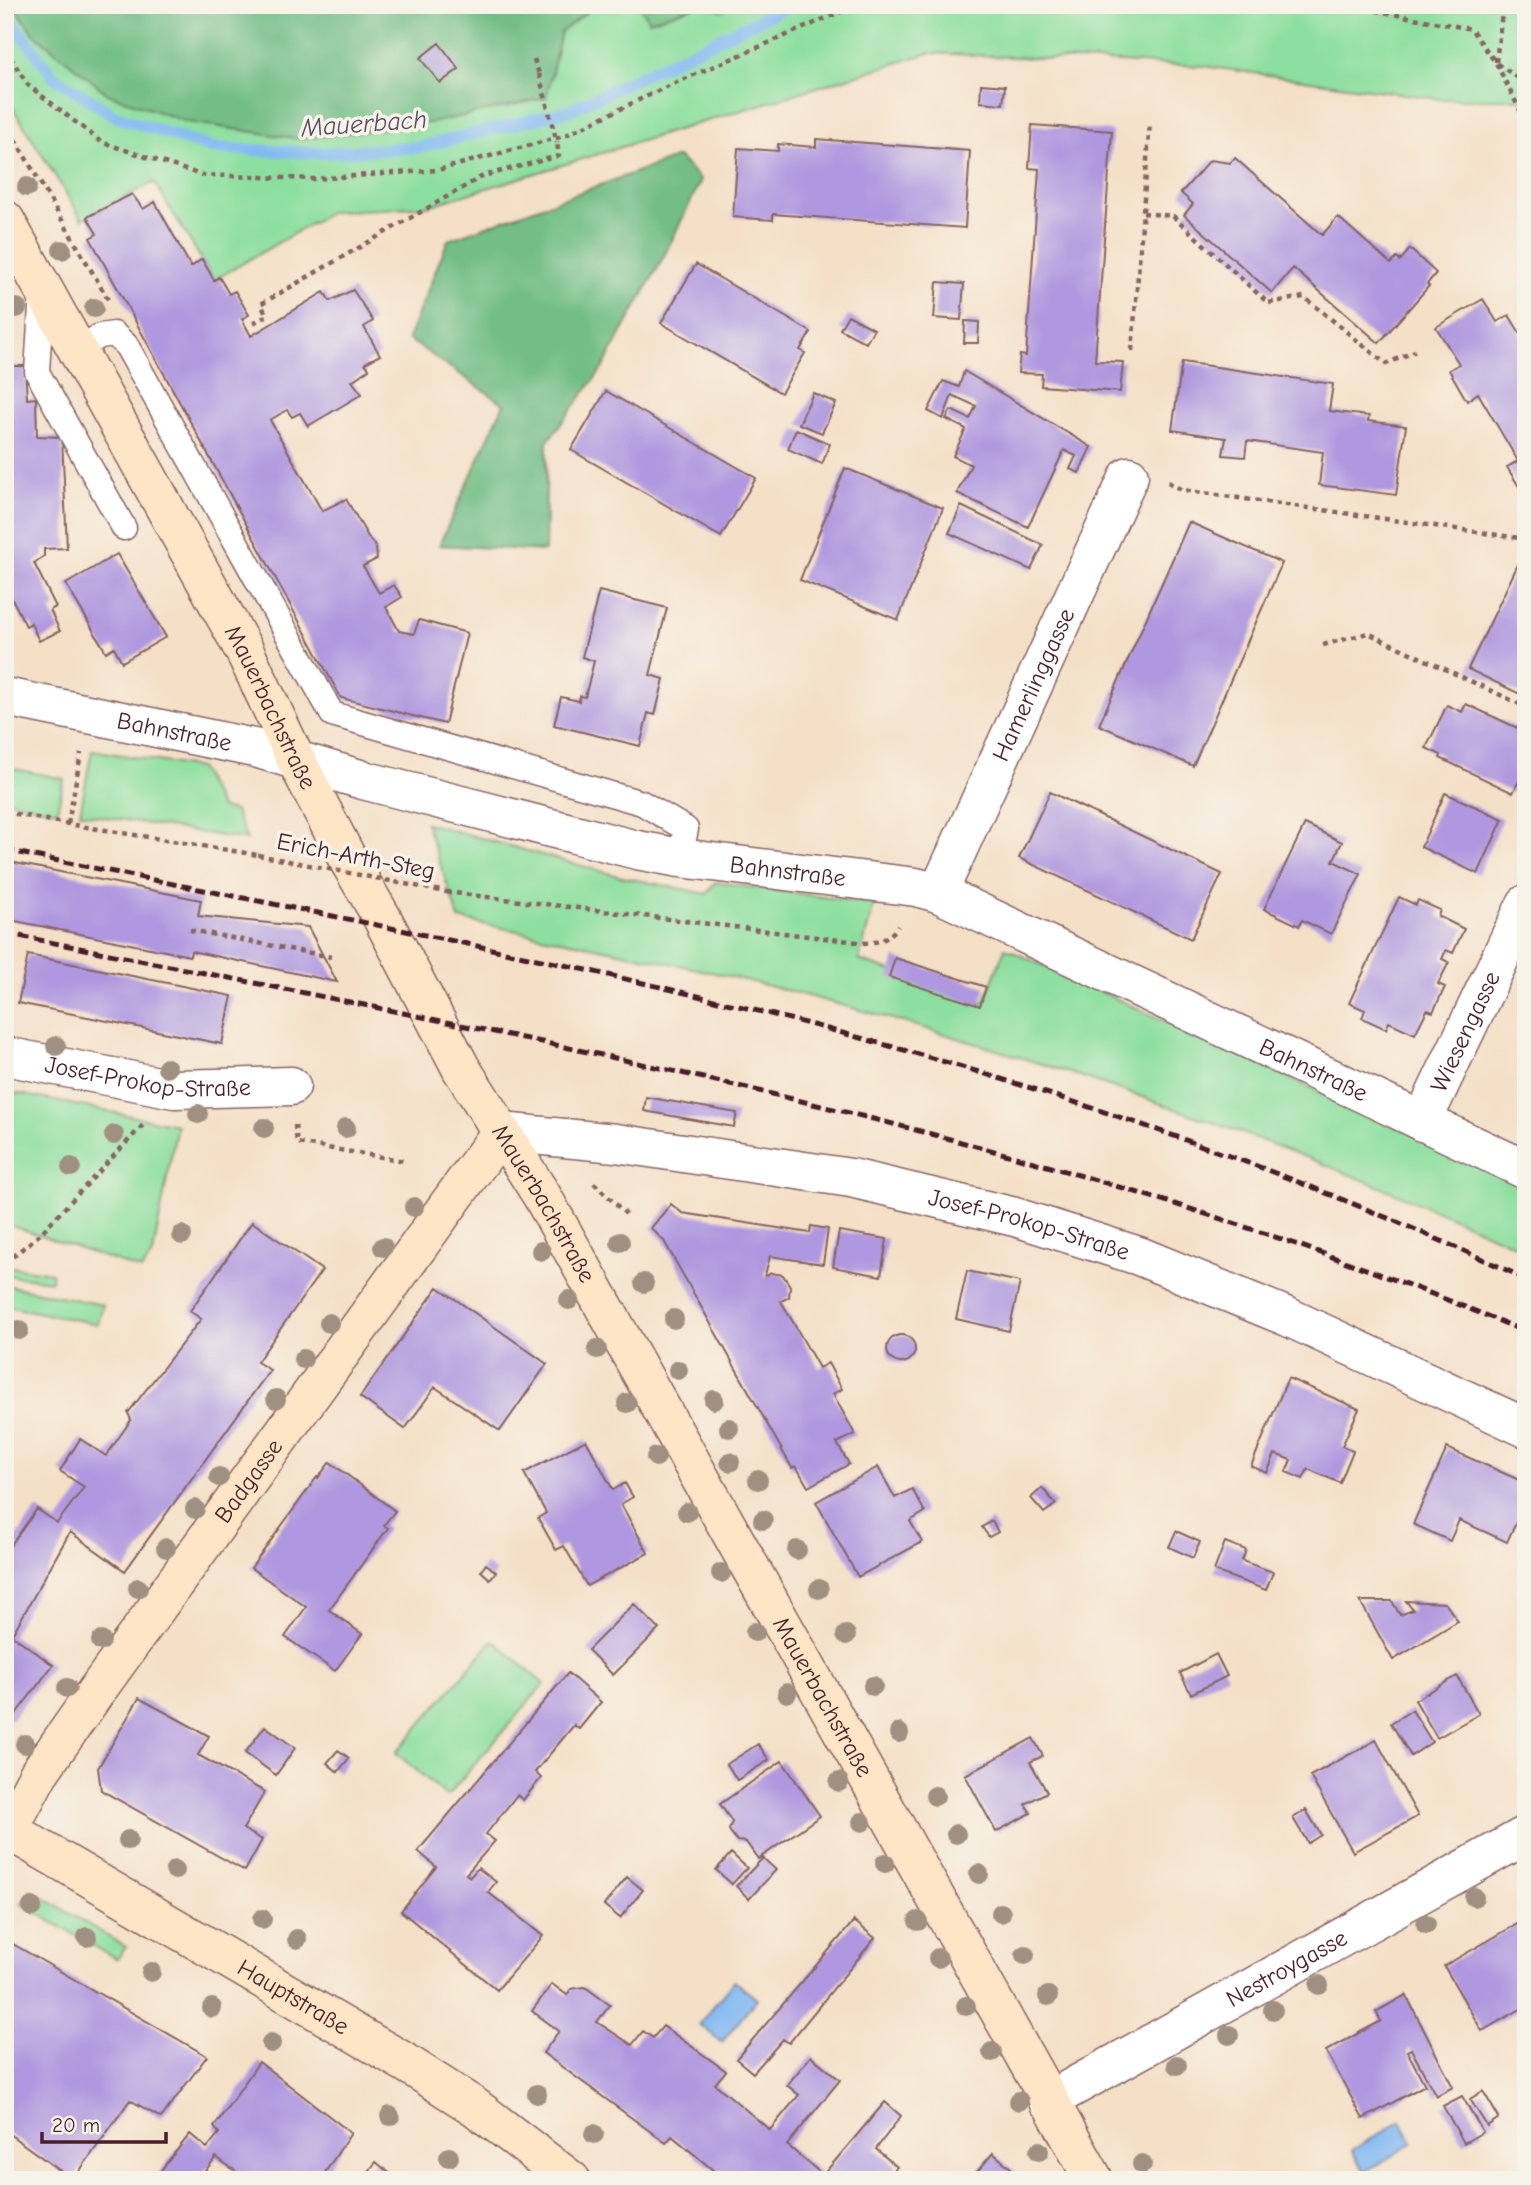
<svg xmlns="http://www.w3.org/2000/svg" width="1531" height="2185" viewBox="0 0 1531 2185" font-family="'Comic Neue',sans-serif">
<rect width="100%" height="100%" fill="#f7f3e8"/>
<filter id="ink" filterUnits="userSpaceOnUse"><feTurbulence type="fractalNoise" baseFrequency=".0143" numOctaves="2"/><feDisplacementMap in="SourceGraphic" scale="14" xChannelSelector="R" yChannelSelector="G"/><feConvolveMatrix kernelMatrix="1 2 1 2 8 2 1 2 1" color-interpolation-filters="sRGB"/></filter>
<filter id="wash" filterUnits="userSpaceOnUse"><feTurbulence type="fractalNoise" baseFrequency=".00686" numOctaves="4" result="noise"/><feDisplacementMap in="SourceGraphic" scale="28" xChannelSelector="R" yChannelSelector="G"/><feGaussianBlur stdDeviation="1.57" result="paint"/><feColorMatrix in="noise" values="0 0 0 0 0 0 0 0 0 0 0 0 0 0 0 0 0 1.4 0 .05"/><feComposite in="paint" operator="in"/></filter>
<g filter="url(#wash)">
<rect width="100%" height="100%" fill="#f4e0c7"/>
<!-- green -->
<path fill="#8ddf9f" stroke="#6c7f65" stroke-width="2" d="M5 5H14L33 33 546 98 561 32 596 5H640L649 21 700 5H708L721 11 737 5H1526V105L1522 99H1441L1203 66 929 53 428 206 331 212 214 280 154 182 82 219 5 95Z
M92 750 199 768 221 808 235 811 247 840 80 813Z
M5 767 64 779 57 811 5 800Z
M426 823 622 877 707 894 715 882 874 904 859 960 984 1003 1005 948 1526 1186V1250C1280 1138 1023 1050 761 984 662 959 559 940 459 919Z
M5 1091 177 1125 153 1253 142 1270 7 1224 5 1229Z
M5 1266 52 1273 51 1281 5 1275Z
M5 1285 103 1305 98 1324 5 1306Z
M493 1640 544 1684 447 1796 396 1753Z
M31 1891H32L126 1947 117 1959 21 1904Z"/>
<!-- forest -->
<path fill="#72be86" stroke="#5e6e58" stroke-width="2" d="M14 5H596L561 32 546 98 436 122 301 139 187 122 108 94 33 33Z
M640 5H700L649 21Z
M678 157 701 180 664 256 602 369 547 442 545 551 439 545 504 404 408 339 448 240Z"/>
<!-- water -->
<path fill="#82b9f1" stroke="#666c8e" stroke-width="2" d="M734 1981 757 1999 722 2042 699 2024Z
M1401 2121 1413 2143 1365 2172 1352 2150Z"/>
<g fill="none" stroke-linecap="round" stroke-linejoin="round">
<!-- stream -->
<path stroke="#82b9f1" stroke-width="12" d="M5 12 54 77 115 116 212 148 321 153 420 147 568 111 790 5"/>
</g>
<g id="blocks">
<!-- building -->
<path fill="#af98df" d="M439 43 459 69 440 83 420 58Z
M981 84 1005 86 1003 104 980 102Z
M1032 125 1112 131 1095 361 1123 362 1120 392 1041 386 1042 374 1018 373 1020 355 1026 356 1039 169 1029 168Z
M816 139 970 151 965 228 773 214V220L733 217 738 148 778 151V144L816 147Z
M1235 158 1322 235 1338 217 1391 264 1397 258 1400 261 1410 249 1436 273 1427 284 1429 286 1379 343 1293 268 1272 293 1184 215 1193 204 1181 193 1210 160 1230 163Z
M132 194 143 209 155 202 191 267 202 259 214 280 219 277 229 294 235 291 249 315 242 319 251 336 324 292 330 301 353 290 373 321 364 327 380 355 365 363 369 369 352 381 362 394 308 426 300 413 292 417 287 410 270 420 322 511 346 499 370 540 376 547 377 559 363 566 379 593 394 585 402 597 386 607 399 631 414 634 419 620 467 633 445 724 341 698 90 238 97 234 87 217Z
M696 264 811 332 800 350 805 353 781 393 661 323Z
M937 282 964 284 961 320 934 318Z
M1483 299 1497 322 1509 315 1526 343V498L1507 467 1518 461 1478 393 1467 401 1449 370 1459 364 1436 327Z
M848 315 874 329 866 343 840 329Z
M965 321 979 322 978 343H964Z
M1182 362 1333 384 1329 411 1369 416 1368 421 1406 426 1396 495 1319 485 1323 452 1247 441 1245 457 1223 455 1226 438 1172 430Z
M5 366H25L27 399 36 398 37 436 62 437 67 548 44 549V556L34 563 56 607 50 610 60 631 39 641 31 623 26 626 5 585Z
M964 371 1091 447 1079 473 1070 469 1076 456 1064 450 1028 527 957 493 971 465 953 456 966 429 946 419 951 410 970 419 976 406 952 395 943 419 928 411 943 381 959 387Z
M606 391 756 478 721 537 571 450Z
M813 393 836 403 822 433 799 424Z
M796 429 830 444 822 464 788 449Z
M845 468 943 508 898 620 800 580Z
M961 506 1043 545 1031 570 949 533Z
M1189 522 1282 563 1193 766 1099 725Z
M117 554 166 637 122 662 114 647 106 652 66 584Z
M1521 558 1526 560V697L1468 669Z
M599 591 667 608 650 675 664 679 655 715 648 713 640 746 554 725 561 697 579 701 580 696 585 697 594 661 582 657Z
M1466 704 1526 732V767L1513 793 1440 758 1441 755 1426 748 1447 705 1462 712Z
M1050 792 1222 874 1191 939 1019 858Z
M1445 793 1503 819 1478 874 1421 847Z
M1305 824 1342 842 1333 861 1361 874 1331 934 1302 920 1299 926 1264 909Z
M5 861 201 900 198 916 308 927 337 982 191 951 190 956 5 919Z
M1399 897 1416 905 1418 900 1440 910 1438 916 1464 929 1453 953 1446 950 1442 959 1449 962 1438 984 1445 987 1433 1012 1427 1010 1415 1034 1389 1022 1386 1029 1362 1018 1365 1010 1349 1003Z
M28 955 232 996 222 1044 18 1003Z
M895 958 986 987 980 1006 889 977Z
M646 1097 737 1113 734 1127 644 1111Z
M671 1204 682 1213 810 1233 811 1226 828 1229 823 1264 770 1256 765 1275 766 1276 771 1273 783 1275 790 1286 789 1297 781 1301 819 1368 828 1363 842 1389 833 1394 855 1434 837 1443 849 1464 808 1487 796 1466 792 1468 664 1241 651 1228Z
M252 1222 322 1270 257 1362 270 1370 125 1571 70 1532 12 1635 53 1665 12 1719 5 1720V1553L37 1509 57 1523 84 1487 60 1471 80 1439 106 1456 131 1420 128 1413 201 1319 190 1311Z
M839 1231 887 1239 881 1276 833 1267Z
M967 1271 1020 1282 1009 1331 956 1319Z
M438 1287 547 1364 500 1431 435 1387 405 1429 360 1397Z
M887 1349a14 14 0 1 1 28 0a14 14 0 1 1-28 0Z
M1288 1378 1359 1409 1342 1446 1353 1451 1340 1483 1308 1469 1303 1479 1286 1472 1291 1460 1275 1454 1267 1473 1251 1466Z
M586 1440 613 1490 625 1483 633 1497 621 1504 648 1553 587 1586 564 1546 556 1550 538 1518 546 1513 524 1473Z
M1447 1448 1526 1483V1500L1507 1542 1459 1520 1450 1541 1413 1524Z
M330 1462 395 1511 384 1525 388 1528 329 1610 362 1634 335 1671 285 1637 306 1607 251 1568 317 1477 318 1478Z
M878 1467 895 1498 912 1489 925 1512 910 1521 922 1542 858 1577 816 1502Z
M1042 1488 1056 1504 1044 1513 1031 1498Z
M992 1521 998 1532 989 1537 982 1527Z
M1176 1531 1200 1542 1193 1558 1169 1547Z
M1225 1542 1246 1550 1242 1561 1273 1572 1266 1590 1214 1571Z
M486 1564 496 1572 490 1579 481 1571Z
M1360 1601H1392L1400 1615 1413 1610 1406 1601 1445 1603 1458 1621 1393 1660Z
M634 1604 659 1629 613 1675 588 1650Z
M1216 1654 1227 1676 1191 1694 1180 1673Z
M568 1673 601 1702 579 1729 574 1725 535 1772 541 1778 523 1800 517 1795 486 1834 495 1841 466 1874 470 1877 478 1868 496 1882 488 1892 543 1936 497 1990 401 1911 436 1867 418 1851Z
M1457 1676 1479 1714 1437 1738 1415 1700Z
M139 1698 209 1736 198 1755 265 1792 243 1829 262 1840 245 1871 101 1790 98 1768Z
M1412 1710 1432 1742 1411 1756 1391 1723Z
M265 1726 295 1748 276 1775 245 1753Z
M1033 1738 1043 1756 1030 1762 1047 1792 1025 1804 1031 1813 996 1832 965 1775Z
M1376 1740 1418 1816 1353 1852 1310 1776Z
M758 1744 769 1760 737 1780 727 1764Z
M338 1750 349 1758 338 1772 327 1763Z
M782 1761 820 1816 758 1859 746 1842 737 1841 729 1830 732 1822 720 1804Z
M1306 1810 1321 1835 1308 1843 1293 1818Z
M731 1853 747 1868 732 1884 716 1870Z
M763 1858 776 1870 749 1899 736 1886Z
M627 1877 643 1890 620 1918 604 1905Z
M1526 1919V2006L1482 2031 1444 1966Z
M854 1921 875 1938 789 2043 783 2039 753 2073 736 2059Z
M13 1944 207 2056 161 2118 130 2100 73 2180 5 2131V1955Z
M552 1984 567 1995 571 1989 585 1987 610 2005 597 2022 632 2045 643 2031 653 2038 663 2026 726 2071 715 2084 770 2130 799 2095 787 2085 811 2056 840 2080 787 2145 823 2175 885 2102 901 2116 876 2149 897 2167 887 2180H725L672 2136 666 2143 543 2053 559 2031 532 2011Z
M1406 1995 1453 2087 1436 2096 1411 2049 1407 2051 1425 2085 1363 2119 1326 2051 1381 2021 1376 2012Z
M259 2062 351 2133 320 2180H248L216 2157 198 2180H153L190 2134 207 2148 219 2133 214 2127Z
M1483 2091 1499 2118 1487 2126 1470 2099Z
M1462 2096 1483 2132 1464 2143 1443 2106Z
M993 2153 1018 2174 1012 2180H970Z
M376 2162 398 2180H362Z"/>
</g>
</g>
<g filter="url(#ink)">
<use href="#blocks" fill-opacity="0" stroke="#866362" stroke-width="2"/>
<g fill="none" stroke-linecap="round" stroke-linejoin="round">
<defs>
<path id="lane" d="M42 291 37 372 124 528
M77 349 100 336 114 334 126 345 332 714 642 803 686 829 680 858"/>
<g id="street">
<path id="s1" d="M5 697 259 749 363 780 637 850 680 858 916 887 938 893 1526 1170"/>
<path id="s2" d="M938 893 1129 476"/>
<path id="s3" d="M5 1056 174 1089 291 1086"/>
<path id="s4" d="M1422 1122 1526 904"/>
<path id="s5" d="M501 1132 616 1143 851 1178 1015 1217 1139 1256 1288 1317 1526 1428"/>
<path id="s6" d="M1048 2101 1526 1835"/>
</g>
<g id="secondary">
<path id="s7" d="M5 220 245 652 296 760 347 858 381 916 461 1068 542 1196 1094 2180"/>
<path id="s8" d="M5 1828 406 2063 475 2107 571 2180"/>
<path id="s9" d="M5 1837 39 1773 95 1693 501 1132"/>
</g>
</defs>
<!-- lane casing -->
<use href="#lane" stroke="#866362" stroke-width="27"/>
<!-- street casing -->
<use href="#street" stroke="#866362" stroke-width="41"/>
<!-- secondary casing -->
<use href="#secondary" stroke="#866362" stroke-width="41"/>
<!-- path -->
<path stroke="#866362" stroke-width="4.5" stroke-dasharray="5 5" stroke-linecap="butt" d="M1346 5 1471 29 1496 63 1526 122
M5 49 28 85 101 142 201 175 313 179 438 170 564 136 668 86 857 5
M534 59 539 74
M1496 62 1503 5
M1497 64 1526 83
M5 122 109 301
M1143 213 1173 216 1268 303 1304 297 1386 364 1415 351
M253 323 267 316 261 304 483 176 559 156 557 143
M1132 351 1150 122
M1168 482 1182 490 1526 539
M1323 645 1368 633 1526 707
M5 812 68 824 258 855
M68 824 81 753
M446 892 866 943C881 942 889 939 898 926
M190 930 331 957
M295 1125 297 1143 406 1161
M594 1183 626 1214
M5 1263 39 1235 144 1124"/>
<!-- lane -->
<use href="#lane" stroke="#fff" stroke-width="24"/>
<!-- street -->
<use href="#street" stroke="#fff" stroke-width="38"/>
<!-- secondary -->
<use href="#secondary" stroke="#fee5c5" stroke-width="38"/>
<!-- rail -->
<path stroke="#4a1f2b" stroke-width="5" stroke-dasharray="10 5" stroke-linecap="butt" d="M5 850C322 915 642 972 952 1064 1148 1122 1341 1193 1526 1279
M5 933C518 1037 1041 1128 1526 1332"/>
<!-- path-bridge -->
<path stroke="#866362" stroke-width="4.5" stroke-dasharray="5 5" stroke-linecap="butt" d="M539 74 557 143
M258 855 446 892"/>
</g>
<!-- trees -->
<g fill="#a09081">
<circle cx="27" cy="187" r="10"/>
<circle cx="62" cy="250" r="10"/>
<circle cx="17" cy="308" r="10"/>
<circle cx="94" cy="308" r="10"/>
<circle cx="56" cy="1046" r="10"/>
<circle cx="167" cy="1068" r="10"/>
<circle cx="198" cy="1114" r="10"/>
<circle cx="264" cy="1128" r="10"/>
<circle cx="346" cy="1128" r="10"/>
<circle cx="114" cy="1135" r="10"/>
<circle cx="71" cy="1167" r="10"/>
<circle cx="414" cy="1207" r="10"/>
<circle cx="182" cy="1235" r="10"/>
<circle cx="620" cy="1242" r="10"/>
<circle cx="383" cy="1247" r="10"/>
<circle cx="541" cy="1251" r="10"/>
<circle cx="644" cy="1283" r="10"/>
<circle cx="569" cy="1300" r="10"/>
<circle cx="674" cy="1319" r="10"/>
<circle cx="329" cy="1323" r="10"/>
<circle cx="19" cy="1330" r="10"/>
<circle cx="597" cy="1349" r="10"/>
<circle cx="303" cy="1359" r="10"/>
<circle cx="678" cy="1370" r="10"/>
<circle cx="276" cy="1399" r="10"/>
<circle cx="714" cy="1400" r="10"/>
<circle cx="627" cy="1403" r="10"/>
<circle cx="729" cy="1428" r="10"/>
<circle cx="656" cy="1457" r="10"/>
<circle cx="730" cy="1462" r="10"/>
<circle cx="219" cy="1477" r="10"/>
<circle cx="758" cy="1480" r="10"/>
<circle cx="195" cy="1509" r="10"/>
<circle cx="687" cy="1512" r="10"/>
<circle cx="763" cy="1520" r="10"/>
<circle cx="166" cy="1548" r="10"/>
<circle cx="797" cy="1550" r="10"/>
<circle cx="721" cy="1573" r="10"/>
<circle cx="138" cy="1588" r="10"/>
<circle cx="819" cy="1589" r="10"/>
<circle cx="755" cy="1632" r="10"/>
<circle cx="846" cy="1635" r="10"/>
<circle cx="101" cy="1641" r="10"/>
<circle cx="873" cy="1686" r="10"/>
<circle cx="67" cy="1688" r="10"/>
<circle cx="787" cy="1693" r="10"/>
<circle cx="899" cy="1733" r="10"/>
<circle cx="25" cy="1744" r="10"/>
<circle cx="839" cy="1782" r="10"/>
<circle cx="935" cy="1796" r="10"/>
<circle cx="862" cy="1822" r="10"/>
<circle cx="956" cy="1834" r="10"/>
<circle cx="128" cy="1840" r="10"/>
<circle cx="885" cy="1863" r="10"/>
<circle cx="175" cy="1870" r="10"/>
<circle cx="979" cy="1874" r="10"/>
<circle cx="1474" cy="1897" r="10"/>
<circle cx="32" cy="1907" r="10"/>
<circle cx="1001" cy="1913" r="10"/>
<circle cx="262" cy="1919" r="10"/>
<circle cx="918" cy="1921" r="10"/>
<circle cx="1426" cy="1924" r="10"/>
<circle cx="87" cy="1937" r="10"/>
<circle cx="297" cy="1939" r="10"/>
<circle cx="1025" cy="1955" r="10"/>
<circle cx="938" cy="1958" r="10"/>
<circle cx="151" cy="1972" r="10"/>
<circle cx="1319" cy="1985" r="10"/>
<circle cx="1048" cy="1996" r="10"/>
<circle cx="966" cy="2006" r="10"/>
<circle cx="212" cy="2008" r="10"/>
<circle cx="1273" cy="2010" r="10"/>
<circle cx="1229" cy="2035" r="10"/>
<circle cx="271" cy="2043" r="10"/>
<circle cx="992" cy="2052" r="10"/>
<circle cx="1177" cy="2065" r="10"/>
<circle cx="537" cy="2094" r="10"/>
<circle cx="1019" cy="2101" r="10"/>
<circle cx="390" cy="2116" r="10"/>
<circle cx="594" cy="2134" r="10"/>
<circle cx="1039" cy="2151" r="10"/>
<circle cx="449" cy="2157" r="10"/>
<circle cx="1142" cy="2164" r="10"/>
</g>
</g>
<g text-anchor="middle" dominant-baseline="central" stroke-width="7" stroke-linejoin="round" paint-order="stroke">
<!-- street labels -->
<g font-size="24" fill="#4a1f2b" stroke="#f7f3e8">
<text stroke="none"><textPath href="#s2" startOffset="229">Hamerlinggasse</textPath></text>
<text stroke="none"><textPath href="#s7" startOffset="555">Mauerbachstraße</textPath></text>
<text stroke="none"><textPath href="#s1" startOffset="173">Bahnstraße</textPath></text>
<text transform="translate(356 856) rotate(11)">Erich-Arth-Steg</text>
<text stroke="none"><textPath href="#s1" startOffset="803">Bahnstraße</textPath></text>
<text stroke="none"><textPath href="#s4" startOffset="100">Wiesengasse</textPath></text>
<text stroke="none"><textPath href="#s1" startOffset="1370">Bahnstraße</textPath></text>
<text stroke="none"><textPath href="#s3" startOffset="145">Josef-Prokop-Straße</textPath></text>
<text stroke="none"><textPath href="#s7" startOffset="1122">Mauerbachstraße</textPath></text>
<text stroke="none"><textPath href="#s5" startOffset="537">Josef-Prokop-Straße</textPath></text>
<text stroke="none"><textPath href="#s9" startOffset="432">Badgasse</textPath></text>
<text stroke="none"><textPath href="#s7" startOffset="1689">Mauerbachstraße</textPath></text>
<text stroke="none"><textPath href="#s6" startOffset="273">Nestroygasse</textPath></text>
<text stroke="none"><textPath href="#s8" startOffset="334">Hauptstraße</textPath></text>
</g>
<!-- water labels -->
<g font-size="26" font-style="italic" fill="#5b4d66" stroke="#f7f3e8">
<text transform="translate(364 124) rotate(-4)">Mauerbach</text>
</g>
</g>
<!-- margin -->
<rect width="1531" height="2185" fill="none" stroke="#f7f3e8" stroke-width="28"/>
<!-- scale -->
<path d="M42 2132v10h124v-10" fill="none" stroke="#4a1f2b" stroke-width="3.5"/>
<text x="52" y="2132" font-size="21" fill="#4a1f2b" stroke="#f7f3e8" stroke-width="5" paint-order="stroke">20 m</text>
</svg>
